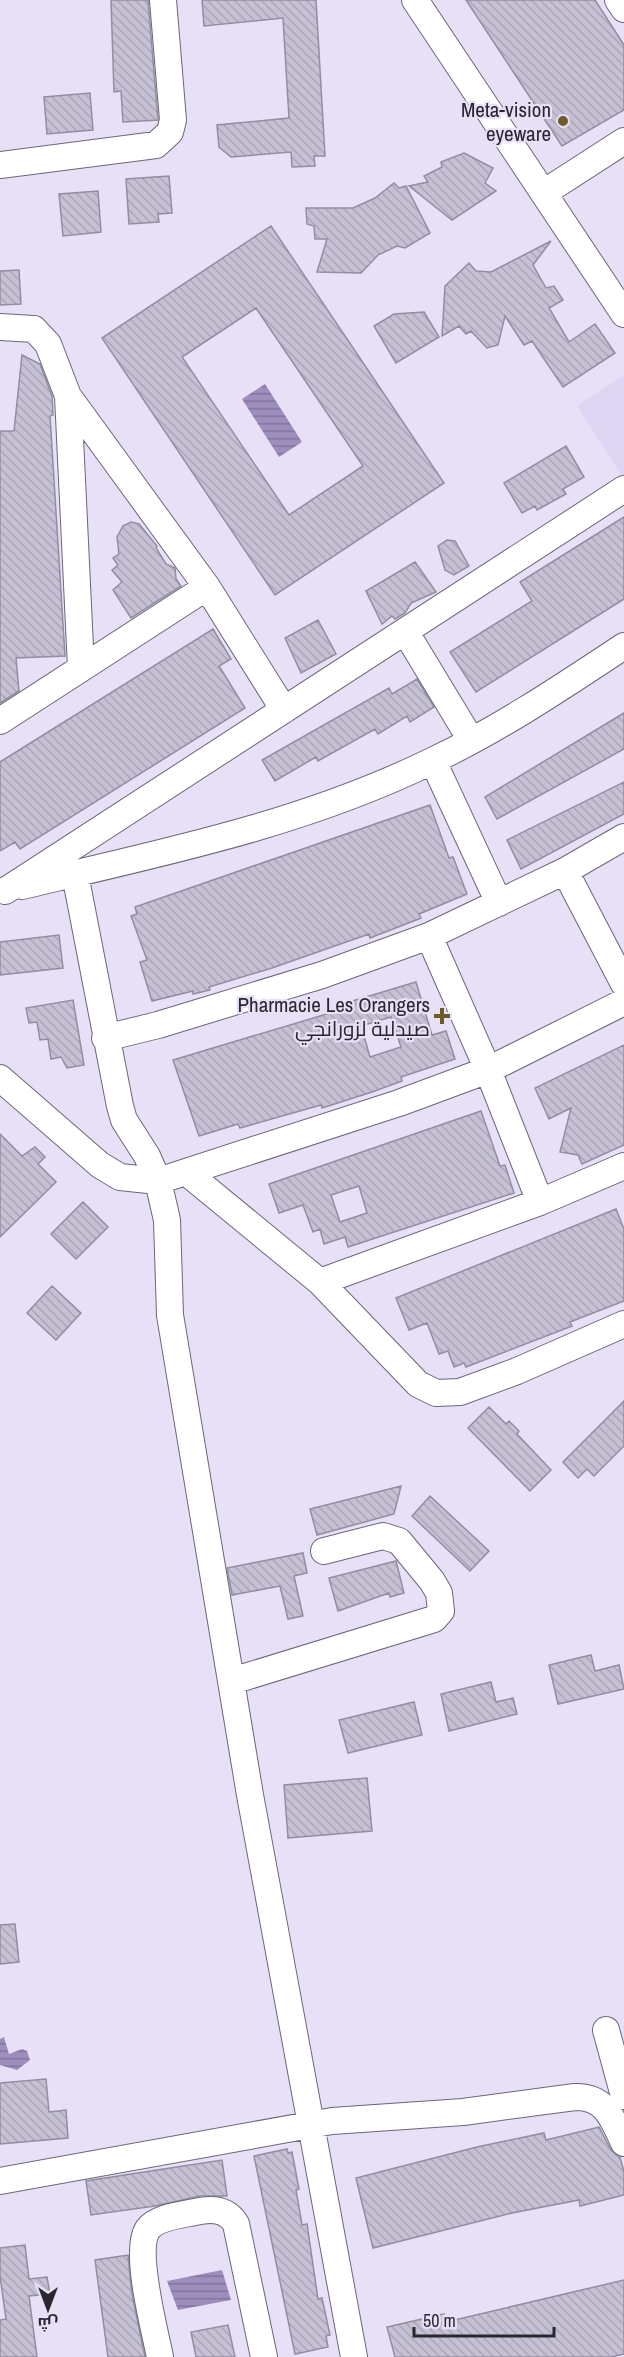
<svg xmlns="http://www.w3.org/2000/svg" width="624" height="2357" viewBox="0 0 624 2357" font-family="'Archivo Narrow',Cairo,sans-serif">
<defs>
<pattern id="water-rules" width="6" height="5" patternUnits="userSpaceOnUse" patternTransform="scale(1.5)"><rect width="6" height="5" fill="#9e8ebe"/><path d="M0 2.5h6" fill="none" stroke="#81749b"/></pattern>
<pattern id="building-back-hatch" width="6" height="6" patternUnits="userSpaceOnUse" patternTransform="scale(1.5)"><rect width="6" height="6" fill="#c6c0d5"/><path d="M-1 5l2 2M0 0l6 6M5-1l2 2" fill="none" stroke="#aaa5b7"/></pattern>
</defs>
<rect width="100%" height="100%" fill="#e7e0f6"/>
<!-- built -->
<path fill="#ded5f3" d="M624 375V475L622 476 577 406Z"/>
<!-- water -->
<path fill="url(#water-rules)" d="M265 384 302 442 279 457 242 399Z
M4 2037 9 2054 22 2049 27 2051 30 2060 17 2070 0 2065V2039Z
M222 2270 231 2300 178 2310 167 2281Z"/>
<!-- building -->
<path fill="url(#building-back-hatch)" stroke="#938da1" stroke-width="1.5" fill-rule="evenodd" d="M111 0H148L158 120 123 122 121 91 114 92Z
M202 0H316L325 156H314L315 166 292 167 291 152 231 157 219 147 217 125 289 118 283 18 204 26Z
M466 0H595L624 45V110L562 146Z
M90 93 93 130 47 134 44 97Z
M464 153 493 168 485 183 496 191 452 220 409 186 428 182 424 176 442 167 441 162Z
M169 176 172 213 158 214 159 222 129 224 126 179Z
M394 183 399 188 406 186 430 233 405 248 397 246 378 255 361 273 317 272 327 239H315L314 226 307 224 306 208H353L375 198Z
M98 191 101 232 63 236 59 194Z
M271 226 444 483 275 595 102 338ZM256 308 363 466 289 515 182 357Z
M551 241 533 265 546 288 554 286 563 300 549 308 569 342 595 324 615 353 563 387 532 341 524 345 505 316 498 345 487 348 471 331 466 334 459 326 442 336 445 286 469 263 476 271 491 272Z
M19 270 21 304 0 305V271Z
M424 312 439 337 396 363 374 326 394 314Z
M22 355 40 364 52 396 53 415 50 416 65 656 16 658 19 691 0 703V431H14Z
M566 446 584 477 563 489 566 494 537 510 535 506 522 513 504 483Z
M624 517V599L476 692 450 652 532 601 520 582Z
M131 522 139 524 157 546 156 548 166 564 175 568 176 579 181 586 131 618 113 590 122 582 112 570 118 565 113 558 119 554 117 537 123 526Z
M447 540 455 541 469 566 454 575 445 570 438 546Z
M415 562 436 592 411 603 405 613 395 619 392 616 382 624 366 591Z
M318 620 336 654 301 673 285 638Z
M213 629 231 659 219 666 245 708 20 849 15 842 0 851V762Z
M417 679 434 707 410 722 407 716 378 734 375 729 318 761 316 757 275 781 262 760 389 688 392 694Z
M624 713V749L497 819 485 797Z
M624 782V814L521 869 507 840Z
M430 805 449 858 453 857 467 894 419 914 421 918 370 938 369 934 272 968 209 987 210 990 193 994V991L152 1001 140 962 147 960 131 916 137 914 135 907Z
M59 935 63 968 0 975V942Z
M416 982 432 1035 446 1031 455 1059 401 1077 402 1081 372 1092 322 1108 321 1105 240 1128 238 1124 199 1136 173 1060 340 1010 339 1005ZM391 1017 401 1047 370 1057 361 1026Z
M73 1000 84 1065 67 1068 61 1057 51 1059 48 1039 40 1040 37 1022 29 1023 26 1008Z
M624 1045V1145L582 1164 578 1155 560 1152 571 1108 549 1119 535 1088Z
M481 1111 500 1166 505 1165 514 1193 348 1247 345 1237 324 1244 320 1229 313 1232 303 1205 279 1213 269 1184ZM359 1186 367 1213 340 1222 331 1195Z
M0 1134 22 1156 35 1147 45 1157 38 1164 56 1182 0 1237Z
M83 1202 108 1227 76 1259 51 1234Z
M616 1209 624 1229V1301L570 1322 572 1326 466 1367 464 1363 454 1367 448 1351 439 1354 427 1323 409 1330 396 1298Z
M52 1286 81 1313 56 1340 27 1313Z
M624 1401V1446L594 1476 587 1469 578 1478 563 1462Z
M489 1407 506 1424 509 1421 519 1431 517 1434 551 1470 530 1491 468 1428Z
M401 1486 394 1514 317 1535 310 1509Z
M430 1496 489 1551 470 1571 412 1516Z
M303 1553 307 1573 294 1576 303 1616 288 1619 280 1586 232 1595 227 1568Z
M396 1561 404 1593 390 1597 389 1593 338 1611 329 1578Z
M591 1655 595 1671 619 1665 624 1689 558 1704 549 1665Z
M491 1682 496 1702 513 1698 517 1714 449 1731 441 1694Z
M414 1702 422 1735 348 1753 339 1720Z
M367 1778 372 1831 288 1838 284 1785Z
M15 1924 19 1962 0 1964V1925Z
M46 2079 49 2112 66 2110 68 2138 0 2144V2083Z
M599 2127 611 2150 620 2157 624 2172V2195L580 2206 579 2200 512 2213 373 2248 356 2178 477 2147 544 2133 546 2140Z
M287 2149 288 2153 292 2152 299 2189 296 2190 302 2225 307 2224 318 2299 322 2298 330 2335 326 2336 328 2347 295 2354 254 2156Z
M222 2160 227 2196H200L155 2206 91 2215 86 2181Z
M25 2245 29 2279 47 2277 50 2294 29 2296 37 2357H0V2320L6 2319 0 2276V2248Z
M128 2255 132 2294 145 2357H108L95 2260Z
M624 2280V2354L611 2357H395L387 2327 444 2314 446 2322Z
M228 2325 235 2357H196L191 2332Z"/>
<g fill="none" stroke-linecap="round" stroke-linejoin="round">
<defs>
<path id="minor" d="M415 0 624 314
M618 0 624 9
M0 165 156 145 170 132 173 120 163 0
M545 192 624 141
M0 327 34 329 48 344 68 396 207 587 284 710
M68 396 81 668
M405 631 471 740
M0 721 207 587
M433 761 499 903
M565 871 624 984
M75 874 120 1106 124 1120 147 1156 158 1181 167 1220 170 1315 250 1795 354 2357
M22 886C161 853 304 824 434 760 501 728 562 687 624 646
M5 891 624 489
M429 936 488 1070 540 1202
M105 1038 158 1025 322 975 429 936 565 871 624 837
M0 1078 100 1165 120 1177 158 1181 399 1103 488 1070 624 1002
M186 1172 320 1282 418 1384 436 1393 460 1392 517 1371 624 1324
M320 1282 540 1202 624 1166
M232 1681 434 1619 441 1611 439 1593 432 1581 399 1541 383 1536 324 1551
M606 2030 624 2096
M0 2181 332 2121 463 2112 575 2097C606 2096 613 2120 624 2143
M160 2357C155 2331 133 2250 148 2229 157 2217 181 2215 195 2212 212 2208 227 2209 236 2224L264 2357"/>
</defs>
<!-- minor casing -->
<use href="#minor" stroke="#6c6679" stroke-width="28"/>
<!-- minor -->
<use href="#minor" stroke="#fff" stroke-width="26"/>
</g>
<!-- markers -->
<g fill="#6d5b29" stroke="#e7e0f6" stroke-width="2">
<circle cx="563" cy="121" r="6"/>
<path d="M439 1007h6v6h6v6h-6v6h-6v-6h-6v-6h6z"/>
</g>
<g text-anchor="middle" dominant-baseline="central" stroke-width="4.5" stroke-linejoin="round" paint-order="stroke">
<!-- poi labels -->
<g font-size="21" fill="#29272f" stroke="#e7e0f6" text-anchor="end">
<text x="551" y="109">Meta-vision<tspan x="551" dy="24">eyeware</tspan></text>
<text x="430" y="1004">Pharmacie Les Orangers<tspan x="430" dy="24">صيدلية لزورانجي</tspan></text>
</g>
</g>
<!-- north arrow -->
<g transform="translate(48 2309) rotate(180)" stroke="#e7e0f6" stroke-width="4.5" paint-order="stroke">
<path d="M0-4.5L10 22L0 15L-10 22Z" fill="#29272f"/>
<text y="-9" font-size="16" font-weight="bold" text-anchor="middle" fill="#29272f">ش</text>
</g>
<!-- scale -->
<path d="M414 2327v9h140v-9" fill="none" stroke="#29272f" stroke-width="3"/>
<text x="423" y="2327" font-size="18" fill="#29272f" stroke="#e7e0f6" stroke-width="4.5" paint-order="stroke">50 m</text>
</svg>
